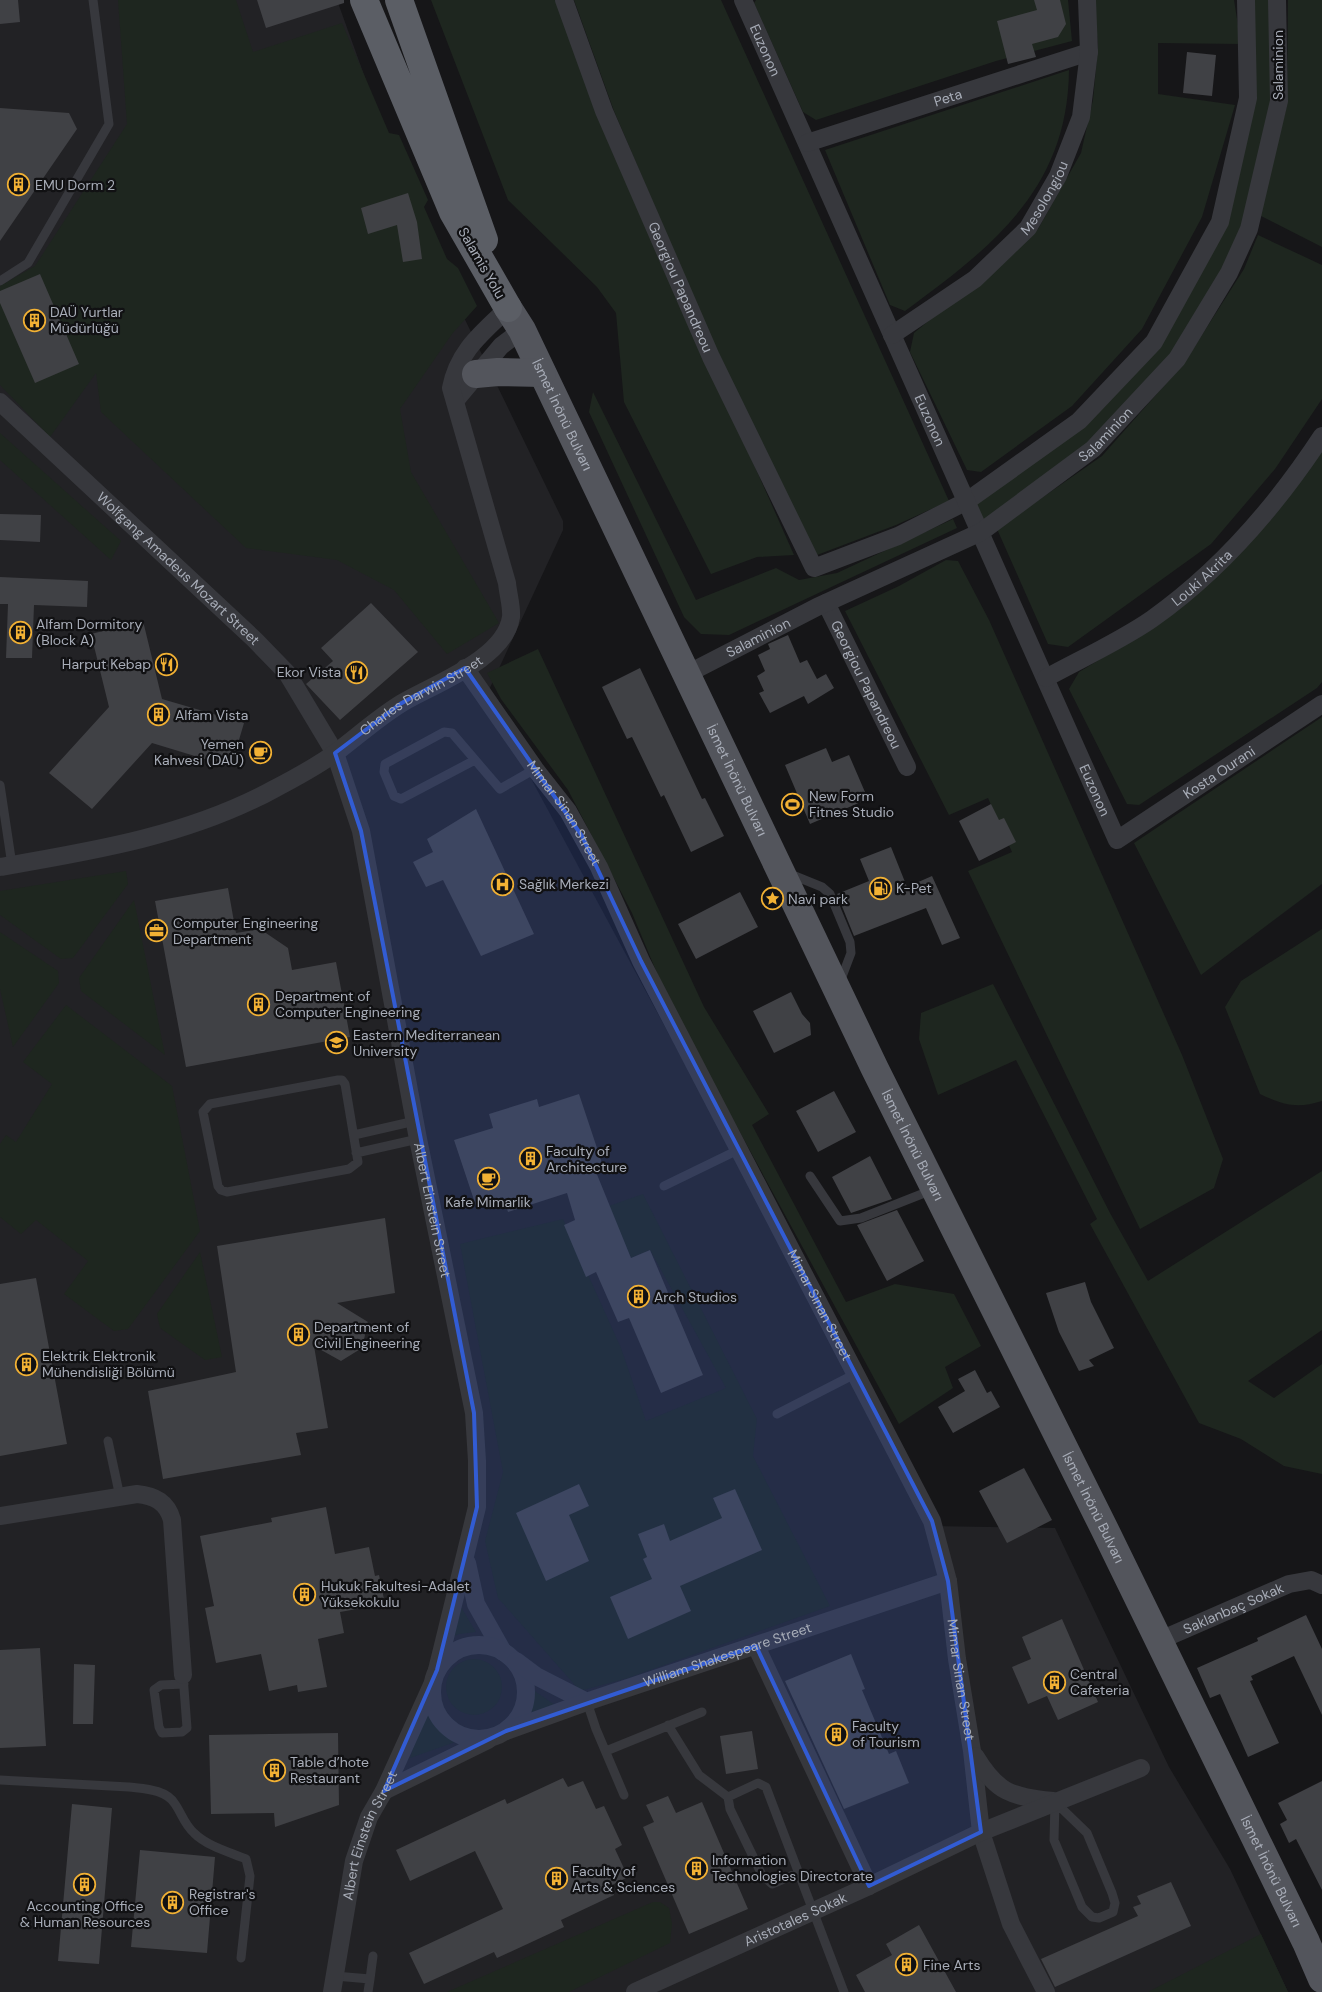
<svg xmlns="http://www.w3.org/2000/svg" width="1322" height="1992" viewBox="0 0 1322 1992" font-family="'DM Sans',sans-serif">
<rect width="100%" height="100%" fill="#161618"/>
<!-- built -->
<path fill="#222225" d="M0 0H337L416 219 563 521V530L488 692V699L860 1388 931 1526 1055 1528 1169 1767 1230 1869 1288 1992H0Z"/>
<!-- green -->
<path fill="#1e261f" d="M118 0H236L253 52 342 23 389 133 399 135 428 200 424 207 447 259 458 268 477 306 452 334 400 409 411 472 499 623 447 654 394 590 337 560 246 548 101 412 96 373 50 437 0 385V286L35 266 127 124Z
M431 0H558L594 103 794 555 757 557 711 574 624 402 616 313 597 287 508 200Z
M574 0H721L949 501 896 525 817 555 722 364 614 111Z
M756 0H1068L1072 41 996 61 816 120 803 112 754 3Z
M1094 0H1234L1241 44 1158 43V94L1235 105 1202 217 1142 329 1072 406 981 472 967 470 910 352 914 333 1038 229 1081 153 1093 100 1098 47Z
M1246 0H1277L1279 101 1249 229 1177 359 1093 449 981 532 967 501 1079 421 1154 342 1220 222 1248 98Z
M1288 0H1322V247L1259 215 1287 105Z
M1069 70C1068 189 992 247 905 311L890 305 825 150Z
M1258 235 1322 265V399L1275 469 1211 544 1068 647 1048 644 997 529 1102 456 1184 363 1244 269Z
M593 392 696 600 776 568 799 580 837 573 953 519 957 528 729 635 701 634 684 617 589 412Z
M0 433 121 541 111 560 0 460Z
M1322 447V682L1317 688 1139 805 1127 804 1069 689 1079 672 1155 626 1242 552 1300 480Z
M946 560 958 561 989 620 1182 1055 1223 1159 1214 1188 1140 1229 968 871 1012 852 988 798 949 815 845 611 899 586Z
M538 649 704 1007 769 1114 752 1125 846 1302 895 1284 954 1294 981 1346 945 1367 953 1388 899 1424 669 1002 632 913 568 790 501 699 487 673Z
M1322 717V884L1201 975 1134 843Z
M126 871 128 884 73 958 61 959 0 915V891Z
M134 900 165 1055 81 991 79 978Z
M1322 929V1101C1297 1109 1283 1105 1260 1094L1225 1007 1241 981Z
M0 932 58 971 59 983 13 1047 0 989Z
M993 984 1110 1213 1148 1281 1322 1171V1330L1248 1381 1274 1398 1322 1364V1474L1284 1466 1241 1439 1199 1423 1090 1224 1097 1219 1016 1060 938 1095 919 1039 921 1013Z
M66 1005 172 1086 200 1231 128 1329 114 1331 64 1294 88 1261 36 1220 21 1234 0 1217V1144L6 1135 16 1142 52 1084 23 1062Z
M643 1194 757 1419 753 1456 830 1606 628 1678 580 1691 498 1598 485 1541 503 1472 460 1244 563 1219 621 1348 646 1421 726 1388 650 1250 631 1258 609 1206Z
M200 1252 222 1357 205 1360 160 1328 157 1314Z
M458 1602 476 1632 459 1634 444 1640Z
M446 1687a28 28 0 1 1 56 0a28 28 0 1 1-56 0Z
M529 1687 555 1705 524 1716Z
M426 1708 437 1728 461 1740 410 1758Z
M653 1902H660L669 1908 672 1924 670 1943 569 1992H447Z
M1261 1934 1288 1992H1148Z"/>
<!-- building -->
<path fill="#404145" d="M0 0H18L20 22 0 24Z
M257 0H344V3L266 28Z
M1034 0H1060L1066 24 1058 37 1032 44 1036 57 1008 64 997 21 1037 10Z
M1187 52 1216 55 1212 96 1183 93Z
M0 108 69 113 77 129 0 241Z
M408 193 417 222 422 259 403 262 397 225 368 234 361 208Z
M40 274 79 364 35 383 0 303V291Z
M0 514 41 515 40 542 0 540Z
M0 577 88 581 87 607 34 605 32 658H6L8 604H0Z
M371 603 418 652 340 720 306 684 333 661 321 648Z
M143 621 162 699 244 723 231 767 152 743 92 809 49 773 109 707 91 634Z
M788 635 800 663 807 660 817 679 826 674 834 688 808 704 804 696 770 713 759 693 764 691 757 676 765 671 758 655 770 649 768 644Z
M640 668 702 799 705 798 724 836 691 852 664 795 661 797 632 737 627 739 602 687Z
M826 748 832 762 849 755 868 799 810 824 785 765Z
M991 804 999 820 1004 818 1016 842 979 861 959 821Z
M476 809 534 934 481 956 443 880 426 887 413 862 433 852 427 839Z
M891 847 907 887 932 876 960 938 942 945 926 908 854 936 837 894 869 881 860 859Z
M228 888 236 933 260 929 288 948 292 970 336 962 350 1037 186 1067 155 901Z
M740 892 758 927 696 959 678 924Z
M791 992 802 1014 810 1023 811 1035 774 1053 753 1011Z
M834 1091 856 1132 818 1152 796 1111Z
M579 1094 604 1169 596 1172 631 1258 650 1250 703 1375 661 1393 629 1318 618 1322 596 1272 586 1277 564 1225 575 1220 567 1193 508 1212 503 1197 476 1206 454 1140 493 1128 489 1114 537 1099 539 1107Z
M870 1156 892 1199 851 1213 832 1177Z
M897 1210 924 1261 887 1281 857 1225Z
M385 1218 395 1293 337 1303 368 1322 362 1348 341 1361 314 1346 328 1428 296 1433 301 1455 163 1479 148 1391 236 1372 217 1246Z
M36 1278 67 1444 0 1456V1284Z
M1085 1282 1091 1302 1114 1348 1089 1360 1094 1366 1079 1371 1059 1332 1046 1293Z
M975 1370 987 1393 991 1391 1000 1407 953 1433 938 1407 965 1391 958 1379Z
M1024 1468 1052 1520 1007 1543 979 1491Z
M579 1484 589 1506 569 1515 589 1561 546 1581 516 1513Z
M735 1489 762 1550 680 1586 691 1611 628 1639 610 1597 652 1579 643 1559 647 1557 638 1534 664 1524 670 1541 722 1518 713 1498Z
M326 1507 335 1554 369 1547 375 1576 379 1575 385 1604 340 1612 344 1633 318 1639 327 1687 298 1692 297 1685 269 1691 261 1654 216 1663 205 1608 214 1606 200 1536 272 1522 271 1518Z
M1306 1615 1322 1649V1715L1294 1656 1251 1676 1253 1680 1250 1681 1279 1743 1248 1757 1220 1694 1210 1698 1197 1668 1258 1641 1257 1638Z
M1062 1619 1098 1702 1058 1720 1047 1696 1028 1704 1012 1667 1031 1659 1022 1637Z
M40 1648 46 1746 0 1748V1650Z
M851 1654 865 1689 862 1690 889 1754 896 1751 909 1783 844 1809 785 1681Z
M74 1664 95 1665 93 1724H73Z
M752 1731 758 1769 726 1774 720 1736Z
M338 1733 339 1805 275 1827 274 1813 211 1814 209 1735Z
M563 1778 568 1787 583 1781 596 1809 604 1806 622 1845 615 1849 628 1877 610 1886 614 1895 561 1920 564 1927 497 1958 494 1952 424 1984 409 1953 503 1909 475 1851 410 1881 396 1850 505 1799 507 1804Z
M1322 1781V1890L1296 1839 1289 1843 1280 1824 1287 1820 1278 1803Z
M668 1796 676 1813 702 1802 748 1909 689 1934 643 1827 654 1822 646 1805Z
M72 1804 112 1808 99 1964 58 1961Z
M140 1850 215 1857 207 1953 131 1947Z
M1171 1882 1191 1926 1055 1987 1041 1959 1138 1916 1133 1907 1141 1904 1137 1896Z
M919 1925 956 1992H865L856 1975 892 1955 886 1944Z"/>
<g fill="none" stroke-linecap="round" stroke-linejoin="round">
<!-- service -->
<path stroke="#37383d" stroke-width="9" d="M0 281 28 263 109 124 93 0
M475 760 401 799 394 796 384 772 385 764 444 732 452 733 500 789 535 769
M0 785 12 865
M790 874 822 887 830 894 850 942 851 953 840 982
M338 1080H342L345 1084 358 1162 349 1169 227 1192 221 1190 218 1186 203 1112 210 1104Z
M354 1135 415 1121
M356 1153 418 1139
M810 1176 840 1221 861 1218 932 1190
M664 1186 738 1150
M777 1414 855 1374
M108 1441 120 1497
M183 1675 187 1728 182 1732 162 1733 159 1727 154 1690 161 1685 184 1684
M587 1702 596 1729 624 1795
M668 1725 699 1775 728 1797 730 1809 762 1875 772 1884 798 1873
M606 1751 702 1712
M0 1780 129 1787C144 1789 166 1789 175 1804 182 1814 184 1824 194 1833 207 1846 229 1852 246 1859L250 1876 241 1958
M728 1797 758 1783 766 1787 844 1992
M1055 1802 1087 1833 1112 1893 1115 1903 1113 1912 1099 1918 1092 1917 1082 1907 1054 1840Z
M335 1976 370 1979 368 1992
M370 1979 373 1956"/>
<!-- minor -->
<g stroke="#37383d" stroke-width="18">
<path id="s1" d="M564 0 604 111 711 357 814 568 898 536 967 501 1079 421 1154 342 1220 222 1248 98 1246 0"/>
<path id="s2" d="M743 0 1117 840 1322 704"/>
<path id="s3" d="M807 143 1089 52"/>
<path id="s4" d="M892 335 975 279 1028 228 1058 176 1081 117 1089 52 1087 0"/>
<path d="M455 401 501 346 522 330"/>
<path id="s5" d="M0 402 255 640 287 673 335 753 361 831 418 1139 474 1413 477 1461V1507L437 1670"/>
<path id="s6" d="M826 603 907 767"/>
<path id="s7" d="M465 668 535 769 568 811 599 867 641 961 932 1521 948 1581 957 1659 972 1751 981 1832 1011 1924 1046 1992"/>
<path id="s8" d="M687 674 817 607 981 532 1093 449 1177 359 1229 273 1249 229 1279 101 1277 0"/>
<path id="s9" d="M1046 678C1079 660 1122 640 1152 619 1221 570 1276 506 1322 436"/>
<path id="s10" d="M0 867C94 851 191 835 276 788 297 777 319 765 338 751 359 735 379 717 402 703 434 684 505 659 511 617 512 607 508 594 507 583L451 388C458 351 482 333 508 308"/>
<path d="M0 1516 137 1494C155 1496 167 1502 172 1520L183 1675"/>
<path d="M467 1563 476 1604 503 1652"/>
<path id="s11" d="M1158 1641 1289 1584 1311 1580 1322 1585"/>
<circle cx="479" cy="1692" r="47"/>
<path d="M756 1646 869 1886"/>
<path d="M516 1661 536 1676 587 1702"/>
<path id="s12" d="M506 1731 592 1700 948 1581"/>
<path d="M975 1756C998 1794 1011 1796 1053 1801"/>
<path d="M384 1791 488 1740"/>
<path id="s13" d="M332 1992 354 1861 369 1817 384 1791 432 1685"/>
<path id="s14" d="M635 1992 869 1886 981 1832 1141 1768"/>
</g>
<!-- primary -->
<g stroke="#53555c" stroke-width="28">
<path id="s15" d="M508 308 522 330 875 1069 1105 1530 1306 1942 1322 1979"/>
<path d="M476 374 498 372 542 373"/>
</g>
<!-- trunk -->
<path stroke="#5b5e65" stroke-width="28" d="M364 0 453 212 508 308
M399 0 484 240"/>
</g>
<!-- marked area -->
<path fill="#325cd3" fill-opacity="0.2" stroke="#325cd3" stroke-width="4" stroke-linejoin="round" d="M465 668 582 836 641 961 932 1521 948 1581 981 1832 869 1886 756 1646 506 1731 384 1791 437 1670 477 1507 474 1413 361 831 335 753 400 704Z"/>
<!-- icons -->
<defs>
<symbol id="building-ring" viewBox="-11 -11 22 22"><circle r="9.5" fill="#111113" stroke="#f2b134" stroke-width="1.5"/><path d="M-4-6H4V6H1V3H-1V6H-4ZM-2.5-4.3h1.7v1.8h-1.7ZM.8-4.3h1.7v1.8H.8ZM-2.5-1h1.7V.8h-1.7ZM.8-1h1.7V.8H.8Z" fill="#f2b134"/></symbol>
<symbol id="restaurant-ring" viewBox="-11 -11 22 22"><circle r="9.5" fill="#111113" stroke="#f2b134" stroke-width="1.5"/><path d="M-5-6h1v4h1v-4h1v4h1v-4h1v5L-1.5 .5V6h-2V.5L-5-1ZM5-6V6H3V1.5H1.5Q1.5-4 5-6Z" fill="#f2b134"/></symbol>
<symbol id="cafe-ring" viewBox="-11 -11 22 22"><circle r="9.5" fill="#111113" stroke="#f2b134" stroke-width="1.5"/><path d="M-5.5-4.5H6V0H3Q3 3.5 0 3.5H-2.5Q-5.5 3.5-5.5 0ZM3-3.2v2h1.7v-2ZM-6 4.5H4V6H-6Z" fill="#f2b134"/></symbol>
<symbol id="stadium-ring" viewBox="-11 -11 22 22"><circle r="9.5" fill="#111113" stroke="#f2b134" stroke-width="1.5"/><path d="M0-5a6.5 5 0 1 0 0 10a6.5 5 0 1 0 0-10ZM-3.5-1.8h7v3.6h-7Z" fill="#f2b134"/></symbol>
<symbol id="hospital-ring" viewBox="-11 -11 22 22"><circle r="9.5" fill="#111113" stroke="#f2b134" stroke-width="1.5"/><path d="M-5-5h3v3.5h4V-5h3V5h-3V1.5h-4V5h-3Z" fill="#f2b134"/></symbol>
<symbol id="fuel-ring" viewBox="-11 -11 22 22"><circle r="9.5" fill="#111113" stroke="#f2b134" stroke-width="1.5"/><path d="M-5.5-6h7V0h2V4h1.3V-2.5L3-4.5l.8-.8L6-3V5H2.5V1h-1V6h-7ZM-4.2-4.7v3.2H.2V-4.7Z" fill="#f2b134"/></symbol>
<symbol id="sight-ring" viewBox="-11 -11 22 22"><circle r="9.5" fill="#111113" stroke="#f2b134" stroke-width="1.5"/><path d="M0-6L1.8-2.2L6-1.7L2.9 1.2L3.7 5.4L0 3.3L-3.7 5.4L-2.9 1.2L-6-1.7L-1.8-2.2Z" fill="#f2b134"/></symbol>
<symbol id="office-ring" viewBox="-11 -11 22 22"><circle r="9.5" fill="#111113" stroke="#f2b134" stroke-width="1.5"/><path d="M-6-3h4V-5.5h4V-3h4V5H-6ZM-1-4.5V-3h2v-1.5ZM-6 0V1H6V0Z" fill="#f2b134"/></symbol>
<symbol id="university-ring" viewBox="-11 -11 22 22"><circle r="9.5" fill="#111113" stroke="#f2b134" stroke-width="1.5"/><path d="M0-5L7-2L0 1L-7-2ZM-4 1L0 2.5L4 1V4Q0 6-4 4Z" fill="#f2b134"/></symbol>
</defs>
<g fill-rule="evenodd">
<use href="#building-ring" x="6" y="172" width="25" height="25"/>
<use href="#building-ring" x="22" y="308" width="25" height="25"/>
<use href="#building-ring" x="8" y="620" width="25" height="25"/>
<use href="#restaurant-ring" x="154" y="652" width="25" height="25"/>
<use href="#restaurant-ring" x="344" y="660" width="25" height="25"/>
<use href="#building-ring" x="146" y="702" width="25" height="25"/>
<use href="#cafe-ring" x="248" y="740" width="25" height="25"/>
<use href="#stadium-ring" x="780" y="792" width="25" height="25"/>
<use href="#hospital-ring" x="490" y="872" width="25" height="25"/>
<use href="#fuel-ring" x="868" y="876" width="25" height="25"/>
<use href="#sight-ring" x="760" y="886" width="25" height="25"/>
<use href="#office-ring" x="144" y="918" width="25" height="25"/>
<use href="#building-ring" x="246" y="992" width="25" height="25"/>
<use href="#university-ring" x="324" y="1030" width="25" height="25"/>
<use href="#building-ring" x="518" y="1146" width="25" height="25"/>
<use href="#cafe-ring" x="476" y="1166" width="25" height="25"/>
<use href="#building-ring" x="626" y="1284" width="25" height="25"/>
<use href="#building-ring" x="286" y="1322" width="25" height="25"/>
<use href="#building-ring" x="14" y="1352" width="25" height="25"/>
<use href="#building-ring" x="292" y="1582" width="25" height="25"/>
<use href="#building-ring" x="1042" y="1670" width="25" height="25"/>
<use href="#building-ring" x="824" y="1722" width="25" height="25"/>
<use href="#building-ring" x="262" y="1758" width="25" height="25"/>
<use href="#building-ring" x="684" y="1856" width="25" height="25"/>
<use href="#building-ring" x="544" y="1866" width="25" height="25"/>
<use href="#building-ring" x="72" y="1872" width="25" height="25"/>
<use href="#building-ring" x="160" y="1890" width="25" height="25"/>
<use href="#building-ring" x="894" y="1952" width="25" height="25"/>
</g>
<g text-anchor="middle" dominant-baseline="central" stroke-width="4.5" stroke-linejoin="round" paint-order="stroke">
<!-- street labels -->
<g font-size="14" fill="#a8adb8" stroke="#111113">
<text stroke="none"><textPath href="#s2" startOffset="55">Euzonon</textPath></text>
<text transform="translate(1278 65) rotate(-90)">Salaminion</text>
<text stroke="none"><textPath href="#s3" startOffset="148">Peta</textPath></text>
<text stroke="none"><textPath href="#s4" startOffset="208">Mesolongiou</textPath></text>
<text transform="translate(482 263) rotate(60)">Salamis Yolu</text>
<text stroke="none"><textPath href="#s1" startOffset="310">Georgiou Papandreou</textPath></text>
<text stroke="none"><textPath href="#s15" startOffset="120">İsmet İnönü Bulvarı</textPath></text>
<text stroke="none"><textPath href="#s2" startOffset="460">Euzonon</textPath></text>
<text stroke="none"><textPath href="#s8" startOffset="485">Salaminion</textPath></text>
<text stroke="none"><textPath href="#s5" startOffset="244">Wolfgang Amadeus Mozart Street</textPath></text>
<text stroke="none"><textPath href="#s9" startOffset="186">Louki Akrita</textPath></text>
<text stroke="none"><textPath href="#s8" startOffset="80">Salaminion</textPath></text>
<text stroke="none"><textPath href="#s6" startOffset="91">Georgiou Papandreou</textPath></text>
<text stroke="none"><textPath href="#s10" startOffset="461">Charles Darwin Street</textPath></text>
<text stroke="none"><textPath href="#s2" startOffset="1042">Kosta Ourani</textPath></text>
<text stroke="none"><textPath href="#s15" startOffset="525">İsmet İnönü Bulvarı</textPath></text>
<text stroke="none"><textPath href="#s2" startOffset="865">Euzonon</textPath></text>
<text stroke="none"><textPath href="#s7" startOffset="176">Mimar Sinan Street</textPath></text>
<text stroke="none"><textPath href="#s15" startOffset="930">İsmet İnönü Bulvarı</textPath></text>
<text stroke="none"><textPath href="#s5" startOffset="956">Albert Einstein Street</textPath></text>
<text stroke="none"><textPath href="#s7" startOffset="731">Mimar Sinan Street</textPath></text>
<text stroke="none"><textPath href="#s15" startOffset="1335">İsmet İnönü Bulvarı</textPath></text>
<text stroke="none"><textPath href="#s11" startOffset="82">Saklanbaç Sokak</textPath></text>
<text stroke="none"><textPath href="#s12" startOffset="234">William Shakespeare Street</textPath></text>
<text stroke="none"><textPath href="#s7" startOffset="1136">Mimar Sinan Street</textPath></text>
<text stroke="none"><textPath href="#s13" startOffset="162">Albert Einstein Street</textPath></text>
<text stroke="none"><textPath href="#s15" startOffset="1740">İsmet İnönü Bulvarı</textPath></text>
<text stroke="none"><textPath href="#s14" startOffset="176">Aristotales Sokak</textPath></text>
</g>
<!-- poi labels -->
<g font-size="14" fill="#a8adb8" stroke="#111113" text-anchor="start">
<text x="35" y="185">EMU Dorm 2</text>
<text x="50" y="312">DAÜ Yurtlar<tspan x="50" dy="16">Müdürlüğü</tspan></text>
<text x="36" y="624">Alfam Dormitory<tspan x="36" dy="16">(Block A)</tspan></text>
<text x="151" y="664" text-anchor="end">Harput Kebap</text>
<text x="341" y="672" text-anchor="end">Ekor Vista</text>
<text x="175" y="715">Alfam Vista</text>
<text x="244" y="744" text-anchor="end">Yemen<tspan x="244" dy="16">Kahvesi (DAÜ)</tspan></text>
<text x="809" y="796">New Form<tspan x="809" dy="16">Fitnes Studio</tspan></text>
<text x="519" y="884">Sağlık Merkezi</text>
<text x="896" y="888">K-Pet</text>
<text x="788" y="899">Navi park</text>
<text x="173" y="923">Computer Engineering<tspan x="173" dy="16">Department</tspan></text>
<text x="275" y="996">Department of<tspan x="275" dy="16">Computer Engineering</tspan></text>
<text x="353" y="1035">Eastern Mediterranean<tspan x="353" dy="16">University</tspan></text>
<text x="546" y="1151">Faculty of<tspan x="546" dy="16">Architecture</tspan></text>
<text x="488" y="1202" text-anchor="middle">Kafe Mimarlik</text>
<text x="654" y="1297">Arch Studios</text>
<text x="314" y="1327">Department of<tspan x="314" dy="16">Civil Engineering</tspan></text>
<text x="42" y="1356">Elektrik Elektronik<tspan x="42" dy="16">Mühendisliği Bölümü</tspan></text>
<text x="321" y="1586">Hukuk Fakultesi-Adalet<tspan x="321" dy="16">Yüksekokulu</tspan></text>
<text x="1070" y="1674">Central<tspan x="1070" dy="16">Cafeteria</tspan></text>
<text x="852" y="1726">Faculty<tspan x="852" dy="16">of Tourism</tspan></text>
<text x="290" y="1762">Table d’hote<tspan x="290" dy="16">Restaurant</tspan></text>
<text x="712" y="1860">Information<tspan x="712" dy="16">Technologies Directorate</tspan></text>
<text x="572" y="1871">Faculty of<tspan x="572" dy="16">Arts &amp; Sciences</tspan></text>
<text x="189" y="1894">Registrar's<tspan x="189" dy="16">Office</tspan></text>
<text x="85" y="1906" text-anchor="middle">Accounting Office<tspan x="85" dy="16">&amp; Human Resources</tspan></text>
<text x="923" y="1965">Fine Arts</text>
</g>
</g>
</svg>
